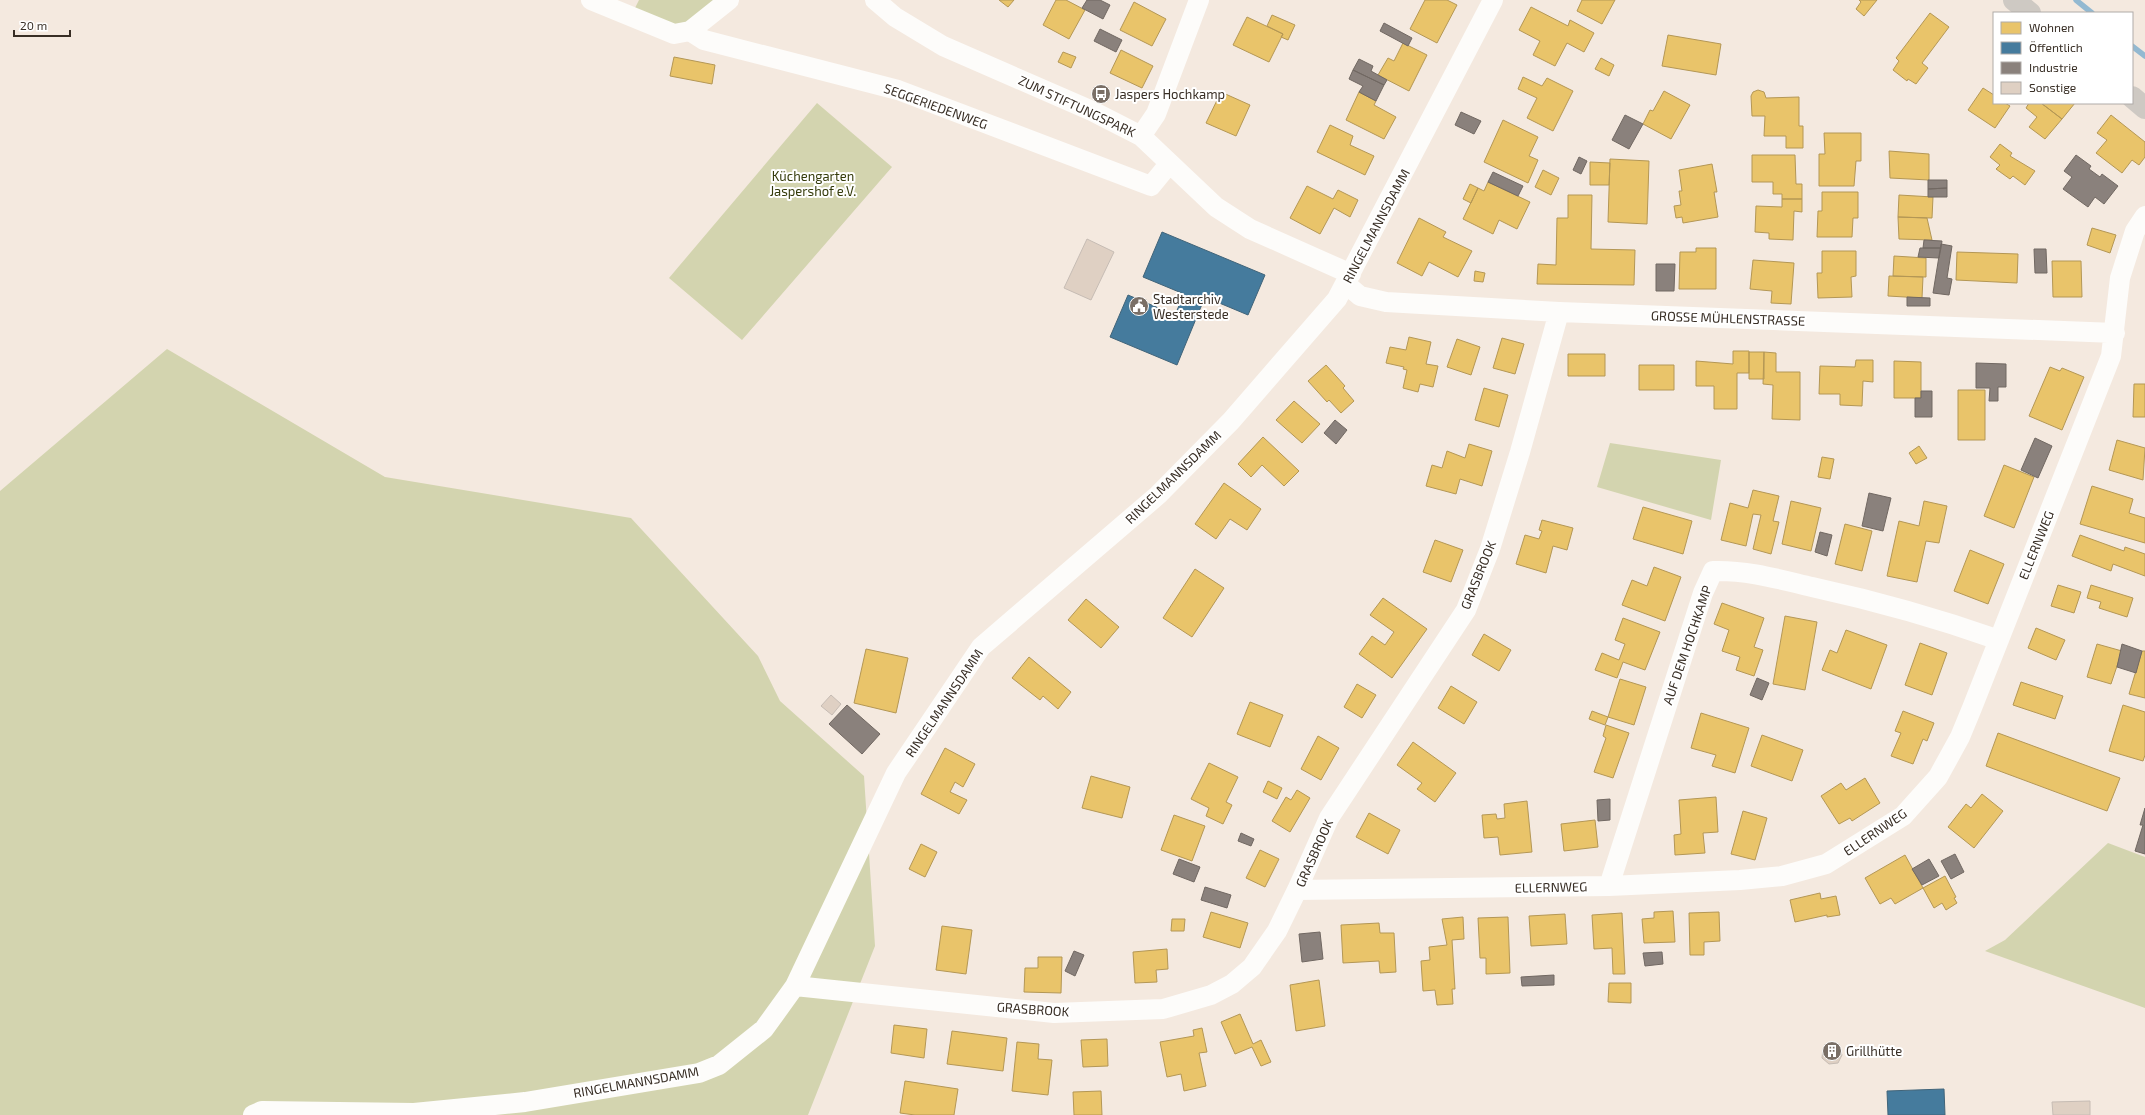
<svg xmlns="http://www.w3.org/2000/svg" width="2145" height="1115" viewBox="0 0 2145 1115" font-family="'Exo 2',sans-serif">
<rect width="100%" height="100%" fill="#f4e9df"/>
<!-- green -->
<path fill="#d3d4af" d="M639 0H733L689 29 631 16Z
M817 103 892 167 742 340 669 278Z
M167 349 385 477 631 518 758 656 780 701 864 776 875 946 808 1115H0V491Z
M1610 443 1721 460 1711 520 1597 487Z
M2108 843 2145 857V1008L1985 951 2005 940Z"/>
<!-- homes -->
<path fill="#e9c46a" stroke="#b49755" d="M999 0H1014L1008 7Z
M1056 0H1066L1085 10 1069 39 1043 25Z
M1425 0H1447L1457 5 1437 43 1410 29Z
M1582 0H1615L1602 24 1577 11Z
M1859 0H1877L1864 16 1856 9 1861 2Z
M1134 2 1166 19 1152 46 1120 30Z
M1531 7 1568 26 1570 20 1594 33 1584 52 1567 43 1555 66 1533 55 1540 41 1519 30Z
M1930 13 1949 27 1922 63 1928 68 1916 84 1908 79 1907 81 1893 70 1899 61 1896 58Z
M1272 15 1295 25 1288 40 1281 37 1283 34 1267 26Z
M1247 17 1283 34 1269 62 1233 45Z
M1668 35 1721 44 1716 75 1662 66Z
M1403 43 1427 55 1409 91 1378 75 1388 58 1394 61Z
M1121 50 1153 66 1142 88 1110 73Z
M1063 52 1076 57 1071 68 1058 62Z
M674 57 715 65 712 84 670 76Z
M1601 58 1614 65 1609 76 1595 69Z
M1523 77 1542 86 1547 78 1573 91 1553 131 1527 118 1537 98 1518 89Z
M1983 88 1994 95V103H2005L2010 106 1995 128 1968 110Z
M1758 90 1764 92 1766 98 1799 97V126H1803V148H1786V136H1764L1765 116H1752L1751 96 1753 92Z
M1664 91 1690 105 1671 139 1643 124 1650 110 1653 111Z
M1221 92 1250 105 1236 136 1206 123Z
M1359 92 1376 101 1374 105 1396 117 1384 139 1346 120Z
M2029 103H2041L2062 119 2045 139 2029 127 2037 117 2026 108Z
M2041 103H2075L2062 119Z
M2111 115 2145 142V157L2139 165 2132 160 2122 173 2096 153 2107 140 2097 133Z
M1503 120 1538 137 1529 156 1538 160 1528 183 1484 162Z
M1330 125 1353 136 1350 145 1374 156 1365 175 1317 152Z
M1824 133H1861V161H1856L1854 186H1819V154H1825Z
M2000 144 2012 153 2010 156 2035 171 2025 185 2013 176 2010 179 1996 169 2000 165 1990 157Z
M1889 151 1929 154V180L1890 178Z
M1752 155H1795L1796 184H1802V199H1782V194H1773V182H1752Z
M1610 159 1649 161 1647 224 1608 222Z
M1590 162 1610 163 1609 185H1590Z
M1712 164 1717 192H1714L1718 217 1683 223 1682 217 1676 218 1674 206 1681 205 1679 191H1682L1679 170Z
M1543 170 1559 178 1551 195 1535 187Z
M1488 182 1530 202 1517 229 1499 220 1493 234 1463 219 1478 188 1484 191Z
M1470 184 1478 188 1471 203 1463 199Z
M1307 186 1333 199 1338 190 1358 200 1350 217 1334 208 1320 234 1290 218Z
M1822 192H1858V218H1853L1852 237H1817L1818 211H1822Z
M1568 195H1592L1591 249 1635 250 1634 285 1537 284 1538 264 1556 265 1557 218H1568Z
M1899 195 1933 197 1932 218 1898 217Z
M1782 199H1802V212L1794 211 1793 240 1769 239V233L1755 232 1756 206 1782 207Z
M1898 217 1927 218 1932 240 1899 239Z
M1419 218 1446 232 1443 237 1472 251 1458 277 1429 262 1422 276 1397 263Z
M2092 228 2116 235 2110 253 2087 245Z
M1696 248H1716V289H1679L1680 252H1696Z
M1822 251H1856V276L1851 277 1852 297 1818 298 1817 273H1822Z
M1957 252 2018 254 2017 283 1956 280Z
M1894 256 1926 258V277L1893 276Z
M1753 260 1794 263 1791 304 1771 303 1772 291 1750 289Z
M2052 261H2081L2082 297H2053Z
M1475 271 1485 273 1483 282 1474 281Z
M1889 276 1923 277 1922 298 1888 296Z
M1409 337 1431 342 1426 364 1438 366 1433 387 1420 384 1418 392 1403 388 1407 370 1403 369 1404 367 1386 363 1390 347 1406 350Z
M1502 338 1524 344 1515 374 1493 368Z
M1457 339 1480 347 1471 375 1447 367Z
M1733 351H1749V373H1737V409H1714V386H1696V361L1733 364Z
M1749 352H1764V379H1749Z
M1764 352 1776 353V372H1800V420L1772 419 1773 385 1763 384Z
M1568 354H1605V376H1568Z
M1856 360H1873V382L1863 381 1862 406 1840 405V394H1819L1820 366 1855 367Z
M1894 361 1921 362V398H1894Z
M1326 365 1345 386 1343 388 1354 401 1341 413 1329 400 1327 402 1308 381Z
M1639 365H1674V390H1639Z
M2050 367 2060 371 2062 368 2084 377 2062 430 2029 416Z
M2134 384H2145V417H2133Z
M1484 388 1508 395 1499 427 1475 420Z
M1958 390H1985V440H1958Z
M1294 401 1320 424 1302 443 1276 420Z
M1263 437 1299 471 1284 486 1262 465 1251 477 1238 464Z
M2117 440 2145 448 2143 480 2109 470Z
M1469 444 1492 451 1482 486 1460 479 1456 494 1426 486 1432 465 1442 468 1447 451 1465 458Z
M1919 446 1927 458 1916 464 1909 453Z
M1822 457 1834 459 1830 479 1818 477Z
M2004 465 2034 477 2014 528 1984 516Z
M1224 483 1261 509 1247 530 1230 519 1216 539 1195 524Z
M2092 486 2133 499 2129 513 2145 518V543L2080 524Z
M1753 490 1779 496 1773 521 1779 522 1771 554 1753 549 1761 515 1753 514 1746 546 1721 540 1730 503 1748 508Z
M1791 501 1821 508 1811 551 1782 544Z
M1924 501 1947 506 1939 543 1926 541 1917 582 1887 576 1899 521 1919 526Z
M1643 507 1692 521 1683 554 1633 539Z
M1542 520 1573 528 1567 550 1553 546 1546 573 1516 564 1525 535 1539 539 1542 531 1539 530Z
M1845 524 1872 531 1862 571 1835 564Z
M2080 535 2124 551 2125 547 2145 554V576L2113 564 2111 571 2072 556Z
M1435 540 1463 550 1451 582 1423 572Z
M1970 550 2004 564 1988 604 1954 591Z
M1654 567 1681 577 1665 621 1622 605 1632 580 1647 586Z
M1195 569 1224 588 1192 637 1163 618Z
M2058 585 2081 592 2074 613 2051 606Z
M2091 585 2133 598 2127 617 2099 608 2101 602 2087 598Z
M1383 598 1427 629 1392 678 1359 654 1372 636 1385 645 1394 632 1370 615Z
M1086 599 1119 627 1101 648 1068 620Z
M1722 603 1764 618 1754 647 1763 650 1754 676 1736 670 1740 657 1722 651 1729 630 1714 624Z
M1785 616 1817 622 1805 690 1773 684Z
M1623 618 1660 632 1645 670 1623 662 1617 678 1595 670 1602 653 1619 660 1625 644 1615 640Z
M2036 628 2065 640 2056 660 2028 648Z
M1846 630 1887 645 1871 689 1822 670 1830 650 1837 653Z
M1484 634 1511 650 1499 671 1472 655Z
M1920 643 1947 653 1932 695 1905 685Z
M2097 644 2122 651 2111 684 2087 677Z
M866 649 908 658 896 713 854 703Z
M2142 651H2145V698L2129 694Z
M1029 657 1071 692 1058 709 1043 696 1040 700 1012 678Z
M1620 679 1646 687 1634 725 1608 717Z
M2021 682 2063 696 2055 719 2013 705Z
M1357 684 1376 695 1362 718 1344 707Z
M1451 686 1477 702 1464 724 1438 708Z
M1250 702 1283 715 1270 747 1237 734Z
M2123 705 2145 712V755L2143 761 2109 751Z
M1592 711 1608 717 1605 725 1589 719Z
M1903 711 1934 723 1927 741 1923 739 1913 764 1891 756 1901 733 1895 731Z
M1701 713 1749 728 1735 773 1712 766 1716 755 1691 748Z
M1606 725 1629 733 1613 778 1594 772 1606 738 1603 736Z
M1998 733 2120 778 2107 811 1986 766Z
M1762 735 1803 750 1792 781 1751 766Z
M1318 736 1339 748 1321 780 1301 769Z
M1413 742 1456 773 1435 802 1417 789 1422 783 1397 765Z
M945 748 975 764 963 787 955 782 950 792 967 800 959 814 921 794Z
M1209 763 1238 777 1226 802 1232 805 1223 824 1206 816 1209 808 1191 799Z
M1091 776 1130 787 1122 818 1082 808Z
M1865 778 1880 803 1852 821 1850 818 1839 824 1821 796 1841 783 1846 790Z
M1268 781 1282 788 1277 799 1263 792Z
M1297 790 1310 798 1290 832 1272 821 1286 797 1291 800Z
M1982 794 2003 811 1974 848 1948 827 1966 804 1971 808Z
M1716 797 1718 832 1703 833 1705 853 1675 855 1674 835 1681 834 1679 800Z
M1527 801 1532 852 1500 855 1498 837 1484 838 1482 815 1496 814 1497 819 1505 818 1504 804Z
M1743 811 1767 818 1755 860 1731 854Z
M1369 813 1400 830 1388 854 1356 837Z
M1174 815 1205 826 1192 861 1161 850Z
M1595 820 1598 847 1564 851 1561 824Z
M921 844 937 852 925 877 909 869Z
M1260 850 1279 859 1265 887 1246 878Z
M1905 855 1923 888 1895 904 1891 898 1880 904 1865 878Z
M1945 876 1956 897 1954 898 1957 903 1946 910 1942 903 1934 908 1923 888Z
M1820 893 1821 899 1836 896 1840 915 1827 917V915L1795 922 1790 900Z
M1673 911 1675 942 1644 943 1642 919 1654 918V912Z
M1211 912 1248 923 1240 948 1203 937Z
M1719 912 1720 941 1704 942V955H1690L1689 913Z
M1622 913 1625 974H1613L1612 948 1594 949 1592 915Z
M1565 914 1567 944 1531 946 1529 916Z
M1463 917 1464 939 1452 940 1455 989H1452L1453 1004 1437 1005 1435 990 1423 991 1421 961 1430 960 1429 947 1447 945 1442 919Z
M1508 917 1510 973 1486 974V958H1480L1478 918Z
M1172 919H1185L1184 931H1171Z
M1379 923 1380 933H1394L1396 972 1380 973 1379 961 1343 963 1341 925Z
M942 926 972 930 966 974 936 970Z
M1167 949 1168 969 1156 970 1157 982 1135 983 1133 952Z
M1038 957H1062L1061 993 1024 992 1025 968H1038Z
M1319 980 1325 1026 1296 1031 1290 985Z
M1609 983H1631V1003L1608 1002Z
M1240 1014 1253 1044 1261 1040 1271 1062 1261 1066 1252 1047 1235 1054 1221 1022Z
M894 1025 927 1029 924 1058 891 1053Z
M1202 1028 1207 1052 1199 1053 1206 1086 1184 1091 1181 1074 1167 1077 1160 1042 1194 1036 1193 1030Z
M952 1031 1007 1038 1003 1071 947 1064Z
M1107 1039 1108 1066 1083 1067 1081 1040Z
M1017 1042 1039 1044 1038 1059 1052 1060 1048 1095 1012 1091Z
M905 1081 958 1089 954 1115H915L900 1113Z
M1101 1091 1102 1115H1074L1073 1092Z"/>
<!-- public -->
<path fill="#457b9d" stroke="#416479" d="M1162 232 1265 275 1248 315 1205 297 1177 365 1110 337 1128 295 1175 315 1184 294 1143 277Z
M1944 1089 1945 1115H1888L1887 1091Z"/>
<!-- industry -->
<path fill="#8a817c" stroke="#716862" d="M1087 0H1100L1110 5 1103 19 1082 8Z
M1384 23 1412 38 1408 46 1380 31Z
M1100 29 1122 40 1116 52 1094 41Z
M1359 59 1373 66 1371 71 1387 80 1384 85 1353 70Z
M1353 70 1384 85 1376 101 1359 92 1363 86 1349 79Z
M1461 112 1481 121 1474 134 1455 125Z
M1625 115 1643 124 1629 149 1612 140Z
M2076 155 2091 166 2089 169 2100 177 2102 174 2118 186 2104 204 2095 197 2088 207 2063 189 2072 177 2064 171Z
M1579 157 1587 161 1581 174 1573 170Z
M1493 172 1523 186 1518 196 1488 182Z
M1928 180H1947V188L1928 189Z
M1947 188V197H1928V189Z
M1924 240 1942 241 1941 248H1923Z
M1941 244 1952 246 1947 278 1952 279 1949 295 1933 293Z
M1920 248H1941L1939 258 1918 257Z
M2034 249H2046L2047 273H2035Z
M1656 264H1675L1674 291H1656Z
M1907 297 1930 298V306H1907Z
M1976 363 2006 364V387H1998V401H1989L1990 388H1976Z
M1921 391H1932V417H1915V398H1921Z
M1335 420 1347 430 1336 444 1324 433Z
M2035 438 2052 446 2038 478 2021 470Z
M1869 493 1891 498 1883 531 1862 526Z
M1820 532 1832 535 1827 556 1815 552Z
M2122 644 2142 651 2136 673 2117 667Z
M1757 678 1769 683 1762 700 1750 695Z
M847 705 880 734 862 754 829 724Z
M1610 799V820L1598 821 1597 800Z
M2145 808V854L2135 851 2143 825H2140Z
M1241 833 1254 839 1251 846 1238 841Z
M1955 854 1964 872 1951 879 1941 861Z
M1179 859 1200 867 1194 882 1173 874Z
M1929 859 1939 876 1922 885 1912 869Z
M1205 887 1231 895 1227 908 1201 900Z
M1320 932 1323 959 1302 962 1299 934Z
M1074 951 1084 955 1075 976 1065 971Z
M1662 952 1663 964 1645 966 1643 953Z
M1554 975V985L1522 986 1521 977Z"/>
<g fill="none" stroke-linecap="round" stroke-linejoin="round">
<!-- stream -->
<path stroke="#93b9d1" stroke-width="5.5" d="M2076 0 2092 13
M2132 46 2145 56"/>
</g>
<!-- building -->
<path fill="#dfd0c3" stroke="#c6bcb4" d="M1087 239 1114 252 1091 300 1064 288Z
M831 695 841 704 832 715 821 706Z
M1830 1043 1839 1046 1842 1055 1838 1063 1829 1064 1822 1058 1823 1048Z
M2090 1101V1115H2053L2052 1102Z"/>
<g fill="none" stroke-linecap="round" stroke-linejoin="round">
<!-- minor -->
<path stroke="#fdfcfa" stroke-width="20" d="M591 0 674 34 690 31 729 0
M875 0 895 17 943 46 1092 111 1141 136 1216 207 1250 229 1351 274
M690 31 704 40 898 90 1151 186 1169 164
M1141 136 1156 114 1199 0
M1346 284 1360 296 1386 302 1559 312 2115 333
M1609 886 1703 593 1713 571C1748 570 1778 579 1812 587 1876 601 1937 618 1999 640
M1297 890 1609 886 1740 880 1782 876 1826 864 1903 816 1938 777 1960 737 1972 708 2111 356 2120 278 2135 231 2145 216
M795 986 1054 1013 1163 1009 1211 995 1232 984 1252 967 1277 931 1297 890 1329 818 1466 610 1490 549 1520 452 1559 312
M253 1115 262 1111 414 1113 525 1102 699 1073 719 1065 764 1029 795 986 896 773 981 647 1158 495 1231 421 1337 299 1493 0"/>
<!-- secondary -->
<path stroke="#cec9c3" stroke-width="22" d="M2014 0 2030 13
M2132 97 2145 108"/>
</g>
<!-- icons -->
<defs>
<symbol id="bus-disc" viewBox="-11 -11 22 22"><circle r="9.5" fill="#7a6f66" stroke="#fff"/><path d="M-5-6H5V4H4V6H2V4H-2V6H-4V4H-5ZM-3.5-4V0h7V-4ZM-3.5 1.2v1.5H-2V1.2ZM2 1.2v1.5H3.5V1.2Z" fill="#fff"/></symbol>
<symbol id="civic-disc" viewBox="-11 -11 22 22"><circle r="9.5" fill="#7a6f66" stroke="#fff"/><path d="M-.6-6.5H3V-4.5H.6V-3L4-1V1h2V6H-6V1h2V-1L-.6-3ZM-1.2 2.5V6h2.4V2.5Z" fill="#fff"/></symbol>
<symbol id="building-disc" viewBox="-11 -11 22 22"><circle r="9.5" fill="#7a6f66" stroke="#fff"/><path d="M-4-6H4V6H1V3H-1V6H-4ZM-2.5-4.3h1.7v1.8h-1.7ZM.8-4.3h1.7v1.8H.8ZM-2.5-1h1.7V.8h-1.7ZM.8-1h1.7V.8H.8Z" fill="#fff"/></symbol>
</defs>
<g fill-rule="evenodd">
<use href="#bus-disc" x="1090" y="83" width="22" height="22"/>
<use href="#civic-disc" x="1128" y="295" width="22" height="22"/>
<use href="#building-disc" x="1821" y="1040" width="22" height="22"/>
</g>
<g text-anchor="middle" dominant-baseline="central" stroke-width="4" stroke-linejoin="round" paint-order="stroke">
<!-- poi labels -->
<g font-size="13" fill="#382e25" stroke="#fff" text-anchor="start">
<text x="1115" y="94">Jaspers Hochkamp</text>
<text x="1153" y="299">Stadtarchiv<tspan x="1153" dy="15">Westerstede</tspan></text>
<text x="1846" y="1051">Grillhütte</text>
</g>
<!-- street labels -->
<g font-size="13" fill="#382e25" stroke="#fff">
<text transform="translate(936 106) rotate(20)">SEGGERIEDENWEG</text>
<text transform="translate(1077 106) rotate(25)">ZUM STIFTUNGSPARK</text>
<text transform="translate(1376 226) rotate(-62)">RINGELMANNSDAMM</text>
<text transform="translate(1728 318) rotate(2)">GROSSE MÜHLENSTRASSE</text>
<text transform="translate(1173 477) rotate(-44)">RINGELMANNSDAMM</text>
<text transform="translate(2036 545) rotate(-68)">ELLERNWEG</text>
<text transform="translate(1478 575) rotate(-68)">GRASBROOK</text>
<text transform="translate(1687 645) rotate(-71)">AUF DEM HOCHKAMP</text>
<text transform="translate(944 703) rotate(-56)">RINGELMANNSDAMM</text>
<text transform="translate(1875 832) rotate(-34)">ELLERNWEG</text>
<text transform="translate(1314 853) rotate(-66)">GRASBROOK</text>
<text transform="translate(1551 887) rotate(-1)">ELLERNWEG</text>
<text transform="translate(1033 1009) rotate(4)">GRASBROOK</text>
<text transform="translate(636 1082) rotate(-10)">RINGELMANNSDAMM</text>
</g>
<!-- park labels -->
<g font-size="13" fill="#343a09" stroke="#fff">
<text x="813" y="176">Küchengarten<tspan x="813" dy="15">Jaspershof e.V.</tspan></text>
</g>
</g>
<!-- legend -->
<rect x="1993" y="12" width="140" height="92" fill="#ffffff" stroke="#afaba8"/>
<rect x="2001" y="22" width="20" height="12" fill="#e9c46a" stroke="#afaba8"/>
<text x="2029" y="32" font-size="12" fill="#382e25">Wohnen</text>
<rect x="2001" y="42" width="20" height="12" fill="#457b9d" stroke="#afaba8"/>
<text x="2029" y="52" font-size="12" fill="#382e25">Öffentlich</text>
<rect x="2001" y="62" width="20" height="12" fill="#8a817c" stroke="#afaba8"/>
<text x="2029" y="72" font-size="12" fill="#382e25">Industrie</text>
<rect x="2001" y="82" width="20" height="12" fill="#dfd0c3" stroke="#afaba8"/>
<text x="2029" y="92" font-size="12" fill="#382e25">Sonstige</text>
<!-- scale -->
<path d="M14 30v6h56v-6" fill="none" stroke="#382e25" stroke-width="2"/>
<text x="20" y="30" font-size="12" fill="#382e25" stroke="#ffffff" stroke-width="3" paint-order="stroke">20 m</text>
</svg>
